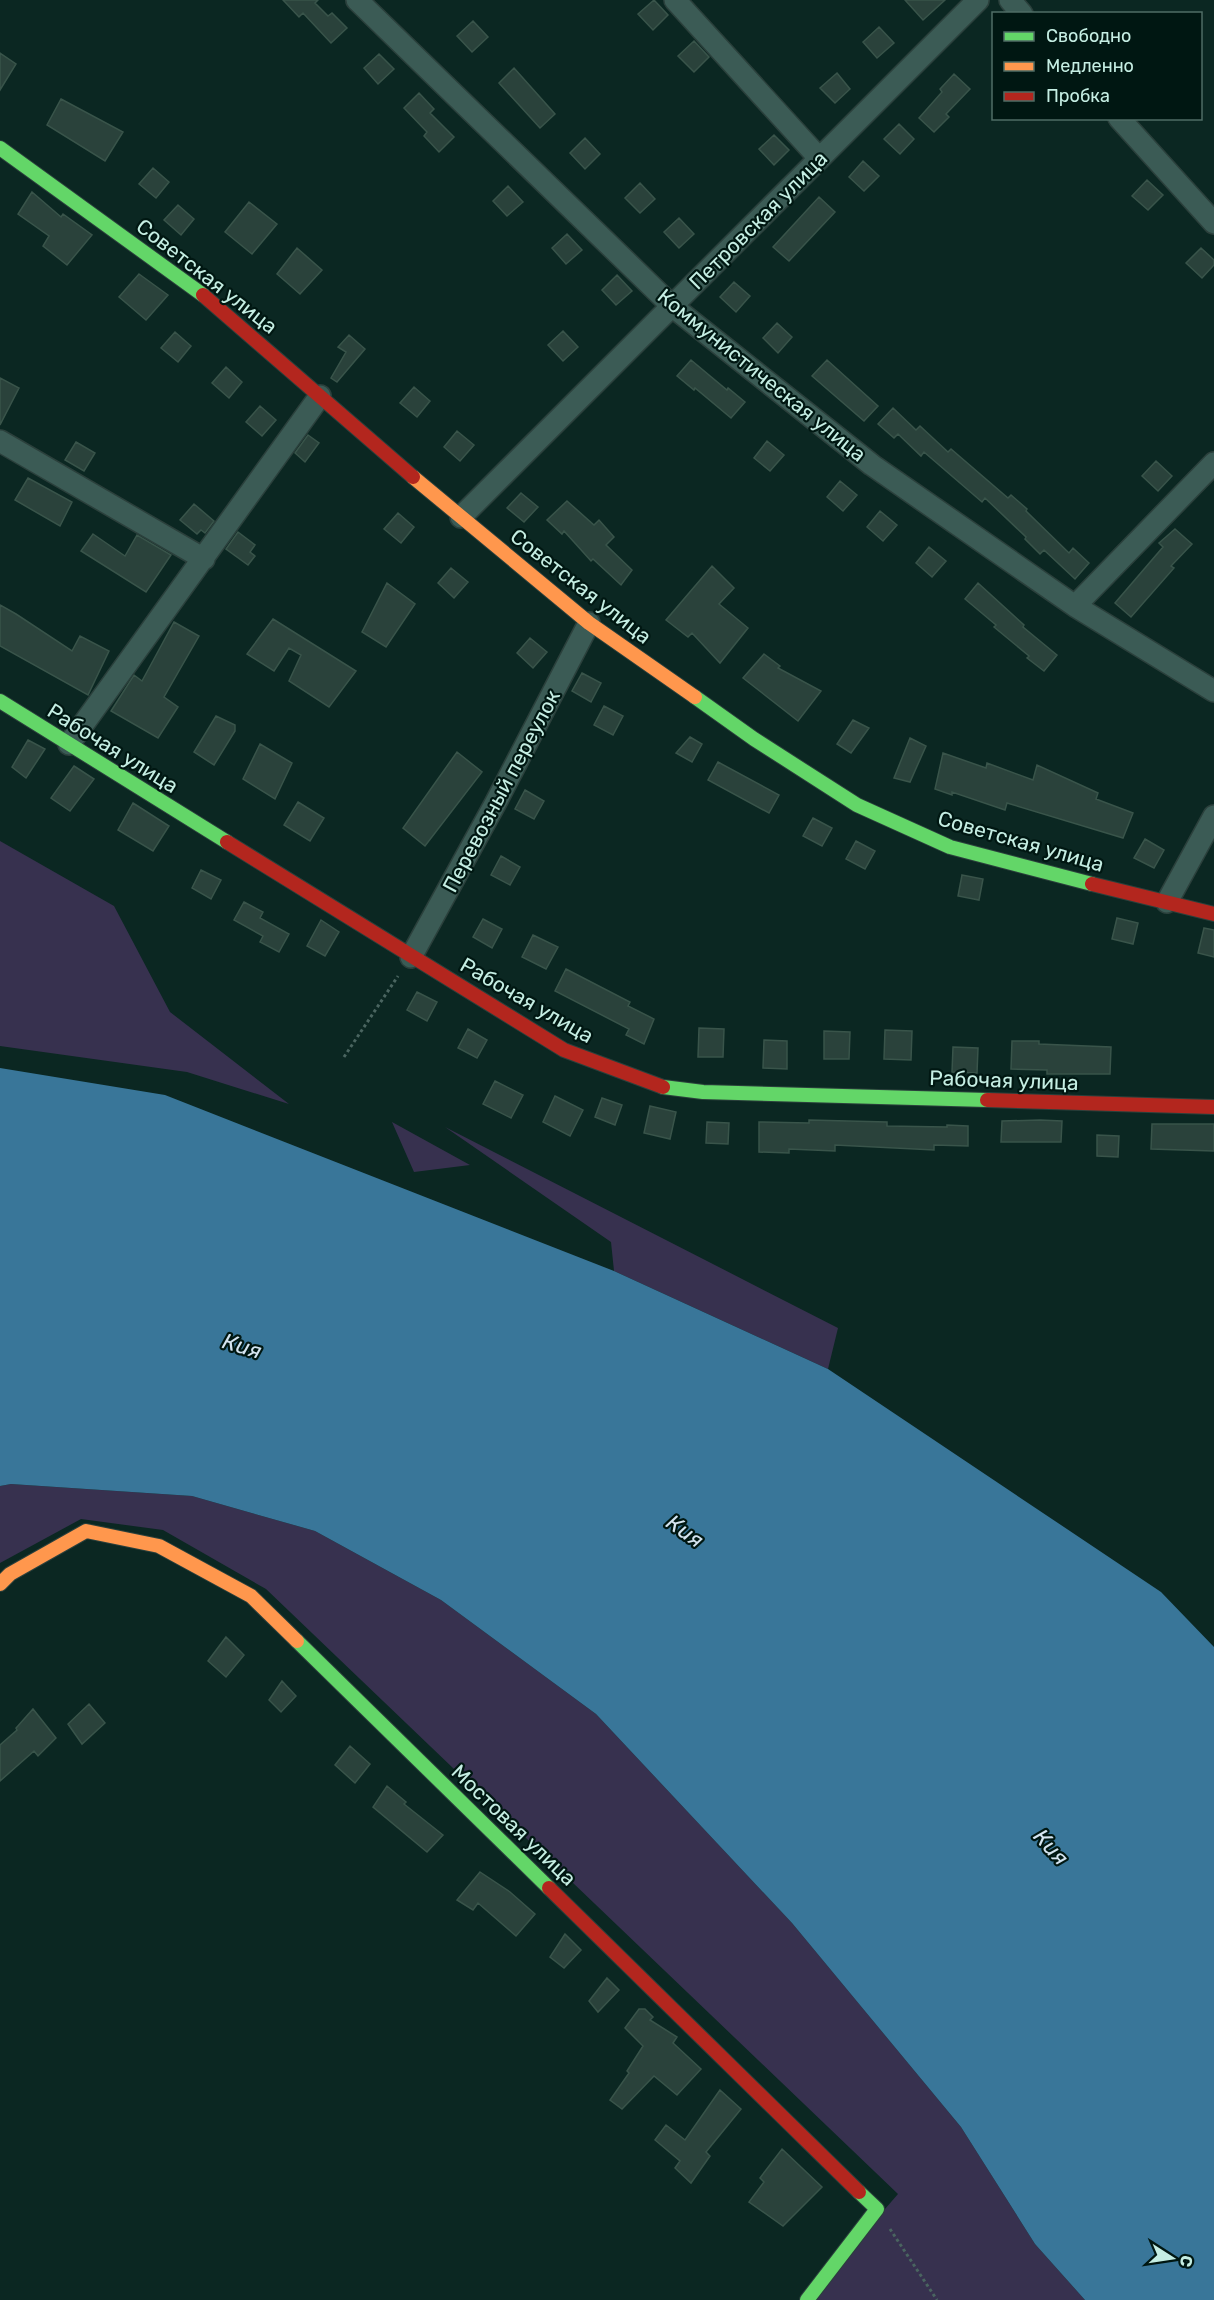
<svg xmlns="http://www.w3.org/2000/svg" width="1214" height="2300" viewBox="0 0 1214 2300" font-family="Rubik,sans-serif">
<rect width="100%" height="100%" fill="#0b2722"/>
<!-- green -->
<path fill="#37314f" d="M0 841 114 906 170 1012 289 1104 187 1072 0 1046Z
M392 1122 470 1165 414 1172Z
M445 1127 838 1328 828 1369 614 1271 611 1242Z
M11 1484 192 1496 315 1531 441 1600 596 1714 792 1923 961 2127 1035 2244 1085 2300H806L898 2194 266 1589 163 1530 81 1519 0 1563V1486Z"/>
<!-- water -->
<path fill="#397699" d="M0 1068 165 1095 614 1271 828 1369 1161 1592 1214 1647V2300H1085L1035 2244 961 2127 792 1923 596 1714 441 1600 315 1531 192 1496 11 1484 0 1486Z"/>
<!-- building -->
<path fill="#2a423b" stroke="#39544a" stroke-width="1.5" d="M283 0H318L315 3 328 16 332 13 347 28 331 43 303 13 299 17Z
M654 0 668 15 653 30 638 14Z
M905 0H945L923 20Z
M473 21 488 37 472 52 457 36Z
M879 27 894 43 877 58 863 42Z
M694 41 709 57 694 72 678 56Z
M0 53 16 64 0 90Z
M379 54 394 69 378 84 364 68Z
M514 68 555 114 540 128 499 83Z
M837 73 850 89 835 103 820 88Z
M954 74 970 89 946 114 949 117 934 132 919 118 942 92 940 89Z
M419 93 434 109 430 113 454 137 439 152 424 136 427 132 404 108Z
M61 99 123 132 105 161 47 125Z
M899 124 914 139 900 154 884 139Z
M774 135 789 150 774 165 759 149Z
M585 138 600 154 585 169 570 153Z
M863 161 879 176 864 191 849 177Z
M153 168 169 182 156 198 139 184Z
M1147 180 1163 195 1148 210 1132 196Z
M640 183 655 199 640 213 625 198Z
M508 186 523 202 507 216 493 201Z
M32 192 61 217 63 214 92 235 67 265 43 246 49 236 18 214Z
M819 197 835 212 789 261 773 247Z
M249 202 277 224 252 254 225 232Z
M178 205 194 219 181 235 164 220Z
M679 218 694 234 679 248 664 232Z
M567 234 582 250 566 264 552 248Z
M297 248 322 270 300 294 277 274Z
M1201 248 1214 260V265L1202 278 1186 263Z
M139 274 168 295 146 320 119 297Z
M617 275 632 291 616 305 602 290Z
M734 282 750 296 736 312 720 297Z
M777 323 792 337 778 353 763 338Z
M563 331 578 347 563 361 548 345Z
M175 332 191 346 178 362 161 348Z
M349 335 365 349 337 382 331 378 346 352 338 347Z
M691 360 727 390 728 388 745 402 731 418 695 388 694 390 677 376Z
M827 360 878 406 864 421 812 376Z
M226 367 242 382 229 398 212 383Z
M0 378 19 388 0 425Z
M414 387 430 401 417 417 400 403Z
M260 406 276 420 262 436 246 422Z
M893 408 916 430 920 426 948 452 951 449 1008 498 1011 495 1027 509 1026 511 1069 553 1073 548 1089 563 1075 579 1044 550 1040 554 1025 539 1026 537 985 498 982 502 924 452 921 456 898 434 894 438 878 424Z
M457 431 474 445 460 461 444 447Z
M308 435 319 443 305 462 295 453Z
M767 441 784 455 770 471 754 458Z
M76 442 95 453 84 471 65 460Z
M1156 461 1172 476 1158 491 1142 476Z
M28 478 72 502 60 526 15 500Z
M840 481 857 495 843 511 827 497Z
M521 493 538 507 524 522 507 508Z
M567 501 594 525 599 520 614 537 606 545 632 570 621 585 593 559 591 561 564 531 562 534 547 520Z
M194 504 214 521 205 533 201 530 197 534 180 520Z
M880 511 897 525 883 541 867 527Z
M398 513 414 527 401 543 384 529Z
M1175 529 1192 544 1171 566 1174 568 1131 617 1115 603 1163 547 1159 543Z
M238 532 255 545 250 552 255 556 248 565 226 549Z
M93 534 125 556 137 535 171 555 146 592 81 551Z
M929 547 946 561 932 577 916 563Z
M712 566 734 588 719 604 748 628 720 663 692 633 688 637 666 620Z
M451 568 468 582 454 598 438 583Z
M387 583 415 604 386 647 362 632Z
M978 583 1024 625 1023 627 1057 655 1044 671 1027 658 1029 656 994 627 996 625 965 599Z
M0 605 16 614 72 651 80 636 109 651 88 695 0 646Z
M273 619 356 671 329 707 289 681 301 655 289 648 274 671 247 654Z
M174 622 199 636 164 697 178 707 158 738 111 711 134 675 142 681Z
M530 638 547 652 533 668 517 653Z
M764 654 780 666 778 668 821 691 798 721 743 678Z
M582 673 601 683 591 702 572 691Z
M604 706 623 716 613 735 594 725Z
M216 716 235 725V731L214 765 194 752Z
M853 720 869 728 851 753 837 744Z
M690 737 702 744 692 762 676 753Z
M910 738 926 746 910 782 894 778Z
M28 740 45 749 26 778 12 767Z
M260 744 292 763 275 799 243 779Z
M457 752 482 772 425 846 403 828Z
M943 753 986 768 987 763 1033 780 1037 765 1098 793 1096 799 1133 813 1123 838 1007 803 1005 810 952 792V795L935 789Z
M718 762 779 795 769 813 708 780Z
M74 766 94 779 70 811 51 798Z
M525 790 544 801 534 819 515 809Z
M298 802 324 818 310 841 284 825Z
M133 803 169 826 153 851 118 830Z
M813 818 832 828 822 846 803 836Z
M1145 839 1164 850 1154 868 1134 858Z
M856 841 875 851 865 869 846 859Z
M501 856 520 867 510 885 491 875Z
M201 870 221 880 211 899 192 888Z
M962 875 983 879 979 900 958 896Z
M244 902 263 912 260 918 289 934 279 952 260 942 263 936 234 920Z
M1117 918 1138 923 1133 944 1112 939Z
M483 919 502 929 492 948 473 937Z
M321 920 339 932 325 956 307 946Z
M1204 928 1214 930V957L1198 953Z
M533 935 558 947 546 969 522 957Z
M566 969 630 1002 628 1006 654 1019 644 1044 626 1035 629 1029 555 991Z
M417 992 437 1002 427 1021 407 1010Z
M699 1028 724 1029 723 1057H698Z
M468 1029 487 1040 477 1058 458 1048Z
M885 1030 912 1031 911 1060 884 1059Z
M824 1031 850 1032 849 1059H824Z
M764 1040 787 1041V1069L763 1068Z
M1012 1041H1039V1044L1111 1047 1110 1074H1047V1070L1011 1069Z
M953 1047 978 1048 977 1073 952 1072Z
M495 1081 523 1095 511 1118 483 1104Z
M555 1096 583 1110 570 1136 543 1122Z
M602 1098 622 1105 615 1125 595 1117Z
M650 1106 676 1112 670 1139 644 1133Z
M809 1120 887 1122V1126L947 1127V1125L968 1126V1146L934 1145V1150L835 1145V1151L789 1149V1153L759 1152V1122L809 1123Z
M1040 1120 1062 1121 1061 1142H1001L1002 1121Z
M707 1122 729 1123 728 1144 706 1143Z
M1152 1124H1214V1151L1151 1149Z
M1097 1135 1119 1136 1118 1157 1097 1156Z
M226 1637 244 1655 226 1677 208 1661Z
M282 1681 296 1696 281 1712 269 1700Z
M89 1704 105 1723 82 1744 68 1724Z
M33 1709 56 1738 38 1756 34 1751 0 1781V1745L17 1730 16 1728Z
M350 1746 370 1764 355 1783 335 1765Z
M387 1786 406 1802 404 1804 443 1835 427 1852 373 1807Z
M480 1872 510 1892 535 1914 516 1936 478 1903 473 1910 457 1900Z
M565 1934 581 1950 564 1968 550 1957Z
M607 1978 619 1990 598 2012 589 2001Z
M639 2009H645L653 2017 650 2020 677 2037 673 2043 701 2069 677 2095 654 2076 622 2109 610 2100 629 2073 627 2071 643 2046 625 2028Z
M720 2090 741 2109 706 2152 710 2156 691 2183 675 2168 680 2161 655 2140 666 2125 685 2140Z
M782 2149 822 2187 783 2226 749 2202 764 2182 760 2178Z"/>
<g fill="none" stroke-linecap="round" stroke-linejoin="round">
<defs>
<path id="street" d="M357 0 672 306 872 465 1075 606 1214 691
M675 0 819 158
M1010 0 1022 14
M1119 118 1214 223
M0 441 204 559
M461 517 978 0
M1075 606 1214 463
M69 744 320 396
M1167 902 1214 816
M411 957 495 804 589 623"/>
<path id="fast" d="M0 148 203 295
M695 697 754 739 857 805 950 847 1092 884
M0 701 227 842
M663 1087 703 1092 987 1100
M297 1641 549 1888
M807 2300 877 2209 859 2192"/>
<path id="slow" d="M413 477 589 623 695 697
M0 1584 10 1574 86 1531 159 1546 251 1596 297 1641"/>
<path id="jam" d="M203 295 413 477
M227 842 564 1050 663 1087
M1092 884 1214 914
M987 1100 1214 1107
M549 1888 859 2192"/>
</defs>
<!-- street casing -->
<use href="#street" stroke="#2b403c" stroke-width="24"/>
<!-- fast casing -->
<use href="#fast" stroke="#2b403c" stroke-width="16"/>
<!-- slow casing -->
<use href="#slow" stroke="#2b403c" stroke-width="16"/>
<!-- jam casing -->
<use href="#jam" stroke="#2b403c" stroke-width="16"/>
<!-- path -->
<path stroke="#4a6560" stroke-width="3" stroke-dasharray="3 3" stroke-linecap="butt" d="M344 1057 398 976
M890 2229 937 2300"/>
<!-- street -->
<use href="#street" stroke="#3b5b55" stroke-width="21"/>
<!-- fast -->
<use href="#fast" stroke="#63d668" stroke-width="14"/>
<!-- slow -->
<use href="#slow" stroke="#ff974d" stroke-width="14"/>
<!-- jam -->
<use href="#jam" stroke="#b3261e" stroke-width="14"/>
</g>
<g text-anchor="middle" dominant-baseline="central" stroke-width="4.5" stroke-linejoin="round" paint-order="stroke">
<!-- street labels -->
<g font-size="21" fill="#c5eee3" stroke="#001712">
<text transform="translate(758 220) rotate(-45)">Петровская улица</text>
<text transform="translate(207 276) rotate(38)">Советская улица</text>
<text transform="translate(762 375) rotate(39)">Коммунистическая улица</text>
<text transform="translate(581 586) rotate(38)">Советская улица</text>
<text transform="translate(113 748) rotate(32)">Рабочая улица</text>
<text transform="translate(501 791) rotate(-62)">Перевозный переулок</text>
<text transform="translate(1021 841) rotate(16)">Советская улица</text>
<text transform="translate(527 1000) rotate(30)">Рабочая улица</text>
<text transform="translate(1004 1080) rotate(2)">Рабочая улица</text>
<text transform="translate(514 1825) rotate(44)">Мостовая улица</text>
</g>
<!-- water labels -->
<g font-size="22" font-style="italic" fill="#d5e5f1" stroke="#001712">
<text transform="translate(242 1346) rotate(17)">Кия</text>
<text transform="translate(685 1531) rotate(35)">Кия</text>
<text transform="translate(1051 1847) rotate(48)">Кия</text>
</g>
</g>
<!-- legend -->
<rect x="992" y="12" width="210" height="108" fill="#001712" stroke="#4f6d66" stroke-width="1.5"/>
<rect x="1004" y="32" width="30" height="9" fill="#63d668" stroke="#4f6d66" stroke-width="1.5"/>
<text x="1046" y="42" font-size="18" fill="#c5eee3">Свободно</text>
<rect x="1004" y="62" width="30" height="9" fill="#ff974d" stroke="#4f6d66" stroke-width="1.5"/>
<text x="1046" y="72" font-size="18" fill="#c5eee3">Медленно</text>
<rect x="1004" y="92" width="30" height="9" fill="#b3261e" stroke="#4f6d66" stroke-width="1.5"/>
<text x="1046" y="102" font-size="18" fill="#c5eee3">Пробка</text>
<!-- north arrow -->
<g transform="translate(1172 2258) rotate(102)" stroke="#001712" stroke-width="4.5" paint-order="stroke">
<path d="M0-4.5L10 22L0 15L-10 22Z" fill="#c5eee3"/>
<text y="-9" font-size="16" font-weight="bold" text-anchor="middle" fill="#c5eee3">С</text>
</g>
</svg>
